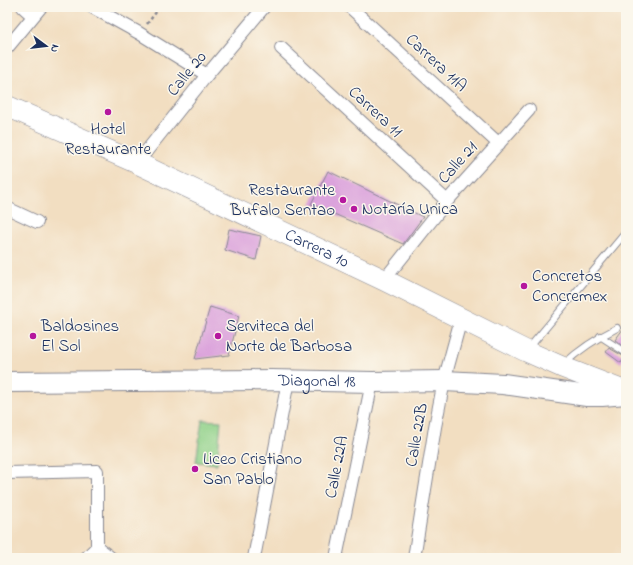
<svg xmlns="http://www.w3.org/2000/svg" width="633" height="565" viewBox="0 0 633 565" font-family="'Indie Flower',sans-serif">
<rect width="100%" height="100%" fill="#fbf7ec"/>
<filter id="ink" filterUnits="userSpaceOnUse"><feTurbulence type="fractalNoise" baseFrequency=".025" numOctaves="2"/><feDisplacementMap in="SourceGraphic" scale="8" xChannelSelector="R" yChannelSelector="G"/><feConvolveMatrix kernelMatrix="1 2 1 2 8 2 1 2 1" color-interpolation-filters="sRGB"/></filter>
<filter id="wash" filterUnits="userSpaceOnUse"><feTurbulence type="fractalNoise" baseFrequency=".012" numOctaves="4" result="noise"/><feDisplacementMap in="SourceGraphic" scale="16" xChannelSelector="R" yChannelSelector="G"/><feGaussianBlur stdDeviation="0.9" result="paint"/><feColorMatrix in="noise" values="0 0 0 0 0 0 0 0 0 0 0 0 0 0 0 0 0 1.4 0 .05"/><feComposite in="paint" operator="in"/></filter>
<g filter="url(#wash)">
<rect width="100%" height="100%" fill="#f2dec1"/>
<!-- green -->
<path fill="#90d189" stroke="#568074" d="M202 420 221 421 217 464 196 462Z"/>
<g id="blocks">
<!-- building -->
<path fill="#dba3dc" d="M328 171 423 217 403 244 311 204Z
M229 229 261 236 256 260 225 250Z
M210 307 239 316 229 355 195 359Z
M626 325V348L615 340Z
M609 348 625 357 621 363 606 352Z"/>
</g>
</g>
<g filter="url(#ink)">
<use href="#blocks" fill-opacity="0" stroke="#868690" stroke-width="1"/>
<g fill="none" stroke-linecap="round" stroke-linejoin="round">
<defs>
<path id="service" d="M600 336 626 353
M529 348 626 232
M564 364C580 349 597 338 617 328"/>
<path id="minor" d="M23 7 33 16
M92 7 139 33 207 75
M350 7 499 144
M7 48 41 7
M281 48 447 201
M137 163 207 75 264 7
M7 208 37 222
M384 280 447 201 529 110
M7 473 97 471V547
M97 547 111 558
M86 558 97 547
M254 558 288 381
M336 558 372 382
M414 558 435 427 444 381 461 319"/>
<g id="primary">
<path id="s1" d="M7 382 271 380 372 382 444 381 503 384 587 396H602L626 394"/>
</g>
<g id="trunk">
<path id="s2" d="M7 106 137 163 384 280 526 351 562 367 626 392"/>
</g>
</defs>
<!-- service casing -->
<use href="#service" stroke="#868690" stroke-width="8"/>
<!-- minor casing -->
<use href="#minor" stroke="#868690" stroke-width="14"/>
<!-- primary casing -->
<use href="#primary" stroke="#868690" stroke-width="22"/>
<!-- trunk casing -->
<use href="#trunk" stroke="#868690" stroke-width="22"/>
<!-- path -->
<path stroke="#868690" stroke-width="2.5" stroke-dasharray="3 3" stroke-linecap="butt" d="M147 24 160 7"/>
<!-- service -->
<use href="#service" stroke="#fff" stroke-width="6"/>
<!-- minor -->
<use href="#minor" stroke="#fff" stroke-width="12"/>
<!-- primary -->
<use href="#primary" stroke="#fff" stroke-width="20"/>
<!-- trunk -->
<use href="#trunk" stroke="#fff" stroke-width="21"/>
</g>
</g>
<!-- markers -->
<g fill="#b5179e" stroke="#fbf7ec" stroke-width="1.5">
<circle cx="108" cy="112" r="4"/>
<circle cx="343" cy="200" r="4"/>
<circle cx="354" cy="209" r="4"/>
<circle cx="524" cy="286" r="4"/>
<circle cx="33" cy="336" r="4"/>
<circle cx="218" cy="336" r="4"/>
<circle cx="195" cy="469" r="4"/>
</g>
<g text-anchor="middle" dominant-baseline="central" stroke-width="3" stroke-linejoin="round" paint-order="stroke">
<!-- street labels -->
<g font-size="17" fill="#1b2f5e" stroke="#fbf7ec">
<text transform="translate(436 63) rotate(43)">Carrera 11A</text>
<text transform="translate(187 74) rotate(-51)">Calle 20</text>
<text transform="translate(375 112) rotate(43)">Carrera 11</text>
<text transform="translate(458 163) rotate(-48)">Calle 21</text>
<text stroke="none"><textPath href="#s2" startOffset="341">Carrera 10</textPath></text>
<text stroke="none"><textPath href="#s1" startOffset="310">Diagonal 18</textPath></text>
<text transform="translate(417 435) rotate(-80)">Calle 22B</text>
<text transform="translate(337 467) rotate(-79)">Calle 22A</text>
</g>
<!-- poi labels -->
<g font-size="17" fill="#1b2f5e" stroke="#fbf7ec" text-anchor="start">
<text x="108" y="129" text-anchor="middle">Hotel<tspan x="108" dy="20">Restaurante</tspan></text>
<text x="335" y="190" text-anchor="end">Restaurante<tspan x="335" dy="20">Bufalo Sentao</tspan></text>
<text x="362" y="209">Notaría Unica</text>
<text x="532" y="276">Concretos<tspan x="532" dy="20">Concremex</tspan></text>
<text x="41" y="326">Baldosines<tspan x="41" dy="20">El Sol</tspan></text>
<text x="226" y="326">Serviteca del<tspan x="226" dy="20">Norte de Barbosa</tspan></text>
<text x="203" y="459">Liceo Cristiano<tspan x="203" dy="20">San Pablo</tspan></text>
</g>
</g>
<!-- margin -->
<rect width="633" height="565" fill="none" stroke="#fbf7ec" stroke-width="24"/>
<!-- north arrow -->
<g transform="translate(46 46) rotate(105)" stroke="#fbf7ec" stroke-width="3" paint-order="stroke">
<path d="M0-3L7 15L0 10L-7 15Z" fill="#1b2f5e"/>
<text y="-6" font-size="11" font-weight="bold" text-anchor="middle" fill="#1b2f5e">N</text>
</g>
</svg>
